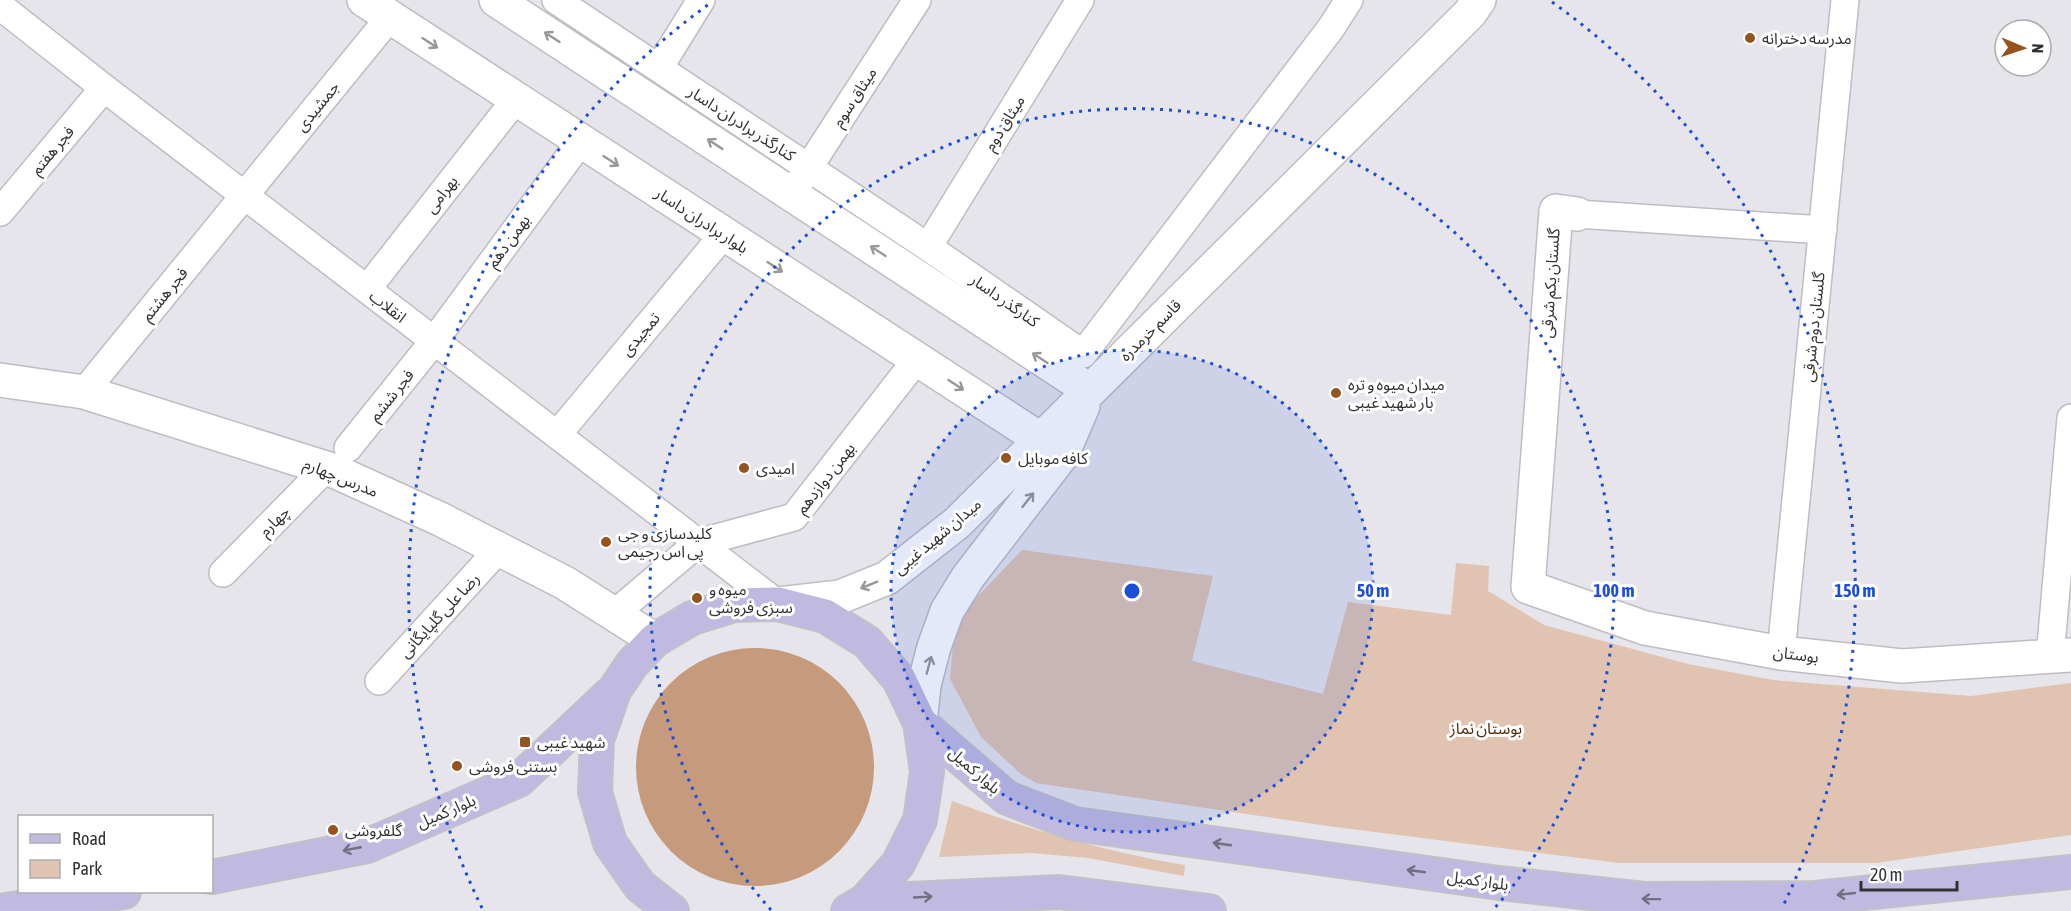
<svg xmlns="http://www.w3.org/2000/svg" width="2071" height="911" viewBox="0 0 2071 911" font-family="'Asap Condensed','Noto Sans Arabic',sans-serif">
<rect width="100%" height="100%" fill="#e6e5eb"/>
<!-- green -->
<path fill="#e0c4b1" d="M1022 550 1213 576 1192 661 1323 694 1348 602 1451 615 1456 563 1489 566 1488 591 1544 625 1688 664 1773 680 1971 696 2071 683V835L1876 863H1619L1328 826 1036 783 1021 774 981 737 950 679 955 620Z
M952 801C1002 820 1052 835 1103 848 1130 854 1157 861 1185 865L1184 876 1088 858 1031 853 939 857Z"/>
<!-- water -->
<path fill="#c59a7d" d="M636 767a119 119 0 1 1 238 0a119 119 0 1 1-238 0Z"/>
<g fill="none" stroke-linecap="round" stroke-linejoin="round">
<defs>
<path id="street" d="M556 0 928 247 1083 354
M0 6 104 88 778 604
M659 68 701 0
M800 181 917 0
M0 212 104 88
M1577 214 1823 230
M928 247 1080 0
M367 289 516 99
M1083 354 1331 28 1349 0
M84 392 390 17
M557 435 724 234
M348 448 434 341 581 141
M223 573 326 468
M614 614 698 543 794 517 917 359
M1781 653 1845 0
M2050 657 2071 418
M379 681 499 549"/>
<path id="secondary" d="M364 0 1040 439
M496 0 1089 390
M1577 214 1556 211 1528 587 1645 628 1781 653 1902 666 2071 655
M0 380 84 392 332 470 440 519 565 583 655 640
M779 604 840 597 887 578 957 523 1470 13 1479 0
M920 723 924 685 934 647 947 611 968 577 1062 455 1083 406"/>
<path id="primary" d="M920 723 1007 798 1075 824 1499 883 1644 899 1815 898 2071 872
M212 877 367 846 519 780 610 694
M865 901 1059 892 1209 911
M0 911 124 892
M672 911 640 886 610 843 595 792 597 740 614 691 632 664 655 640 692 618 734 605 778 604 825 616 867 642 899 679 920 723 927 772 920 820 898 864 865 901 848 911"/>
</defs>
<!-- street casing -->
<use href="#street" stroke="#bebdc3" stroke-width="30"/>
<!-- secondary casing -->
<use href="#secondary" stroke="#bebdc3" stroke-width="36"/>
<!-- primary casing -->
<use href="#primary" stroke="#c2c2c2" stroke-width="36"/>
<!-- street -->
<use href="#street" stroke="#fff" stroke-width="27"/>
<!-- secondary -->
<use href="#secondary" stroke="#fff" stroke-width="33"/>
<!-- primary -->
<use href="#primary" stroke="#c1bae0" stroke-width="33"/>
</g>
<!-- one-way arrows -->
<defs><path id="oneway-shaft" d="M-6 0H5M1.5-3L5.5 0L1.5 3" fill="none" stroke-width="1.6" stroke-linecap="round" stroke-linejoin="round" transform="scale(1.5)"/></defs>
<g stroke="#98989a">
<use href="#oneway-shaft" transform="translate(552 37) rotate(-147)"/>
<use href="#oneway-shaft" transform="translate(430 43) rotate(33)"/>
<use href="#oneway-shaft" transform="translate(715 144) rotate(-147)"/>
<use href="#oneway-shaft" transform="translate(611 161) rotate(33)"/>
<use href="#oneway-shaft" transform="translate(878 251) rotate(-147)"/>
<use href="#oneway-shaft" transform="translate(775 267) rotate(33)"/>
<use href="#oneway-shaft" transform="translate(1040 358) rotate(-147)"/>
<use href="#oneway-shaft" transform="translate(956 385) rotate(33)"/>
<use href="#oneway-shaft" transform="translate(1028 500) rotate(-52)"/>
<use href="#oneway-shaft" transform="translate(869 585) rotate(158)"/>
<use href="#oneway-shaft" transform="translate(929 665) rotate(-75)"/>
</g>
<g stroke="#726f81">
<use href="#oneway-shaft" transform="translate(1222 844) rotate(-172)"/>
<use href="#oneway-shaft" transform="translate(352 849) rotate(169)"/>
<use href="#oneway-shaft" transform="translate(1416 871) rotate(-172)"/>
<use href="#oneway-shaft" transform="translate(1846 894) rotate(174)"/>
<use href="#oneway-shaft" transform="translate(923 897) rotate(-3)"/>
<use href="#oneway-shaft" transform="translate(1651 899) rotate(-179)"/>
</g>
<!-- distance rings -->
<circle cx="1132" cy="591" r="241" fill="#1d4ed8" fill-opacity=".12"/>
<g fill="none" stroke="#1d4ed8" stroke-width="3" stroke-dasharray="3 6">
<circle cx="1132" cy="591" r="241"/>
<path d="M771 910A482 482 0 1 1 1493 910"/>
<path d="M482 908A723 723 0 0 1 712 2M1552 2A723 723 0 0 1 1782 908"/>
</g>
<!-- markers -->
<g fill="#94531f" stroke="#fff" stroke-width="2">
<circle cx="1750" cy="38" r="6"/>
<circle cx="1336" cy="393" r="6"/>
<circle cx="1006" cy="458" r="6"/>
<circle cx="744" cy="468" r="6"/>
<circle cx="606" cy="542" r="6"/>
<circle cx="697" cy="598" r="6"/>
<rect x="519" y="736" width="12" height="12" rx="3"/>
<circle cx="457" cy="766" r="6"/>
<circle cx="333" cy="830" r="6"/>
</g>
<g text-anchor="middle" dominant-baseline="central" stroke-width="6" stroke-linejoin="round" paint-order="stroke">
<!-- poi labels -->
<g font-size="16" fill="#323234" stroke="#fff" text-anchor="start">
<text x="1762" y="38">مدرسه دخترانه</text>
<text x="1348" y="384">میدان میوه و تره<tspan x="1348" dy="18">بار شهید غیبی</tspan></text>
<text x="1018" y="458">کافه موبایل</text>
<text x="756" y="468">امیدی</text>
<text x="618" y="533">کلیدسازی و جی<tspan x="618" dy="18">پی اس رحیمی</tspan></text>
<text x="709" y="589">میوه و<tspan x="709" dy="18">سبزی فروشی</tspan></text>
<text x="537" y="742">شهید غیبی</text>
<text x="469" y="766">بستنی فروشی</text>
<text x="345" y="830">گلفروشی</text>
</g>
<!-- street labels -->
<g font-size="16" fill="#323234" stroke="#fff">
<text transform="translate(854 97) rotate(-57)">میثاق سوم</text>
<text transform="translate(317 106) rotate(-51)">جمشیدی</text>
<text transform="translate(742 123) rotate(33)">کنارگذر برادران داسار</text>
<text transform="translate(1004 123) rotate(-58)">میثاق دوم</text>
<text transform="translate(52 150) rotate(-50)">فجر هفتم</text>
<text transform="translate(441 194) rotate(-52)">بهرامی</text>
<text transform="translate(702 220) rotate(33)">بلوار برادران داسار</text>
<text transform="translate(508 241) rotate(-54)">بهمن دهم</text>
<text transform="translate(1550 283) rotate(-86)">گلستان یکم شرقی</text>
<text transform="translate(164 294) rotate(-51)">فجر هشتم</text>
<text transform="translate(1005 300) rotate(35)">کنارگذر داسار</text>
<text transform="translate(388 306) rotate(38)">انقلاب</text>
<text transform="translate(1813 327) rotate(-84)">گلستان دوم شرقی</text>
<text transform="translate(1150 330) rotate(-45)">قاسم خرمدره</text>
<text transform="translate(640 334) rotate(-50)">تمجیدی</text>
<text transform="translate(391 395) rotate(-51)">فجر ششم</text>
<text transform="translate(341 477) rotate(22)">مدرس چهارم</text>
<text transform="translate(825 478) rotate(-52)">بهمن دوازدهم</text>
<text transform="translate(274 521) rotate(-45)">چهارم</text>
<text transform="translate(937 536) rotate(-40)">میدان شهید غیبی</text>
<text transform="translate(439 615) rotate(-47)">رضا علی گلپایگانی</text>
<text transform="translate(1796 654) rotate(7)">بوستان</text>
<text transform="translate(975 770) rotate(41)">بلوار کمیل</text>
<text transform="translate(446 811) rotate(-23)">بلوار کمیل</text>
<text transform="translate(1478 880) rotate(8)">بلوار کمیل</text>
</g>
<!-- park labels -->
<g font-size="16" fill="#552b09" stroke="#fff">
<text x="1486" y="728">بوستان نماز</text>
</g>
</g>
<circle cx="1132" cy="591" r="9" fill="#1d4ed8" stroke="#fff" stroke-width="3"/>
<g font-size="18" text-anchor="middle" font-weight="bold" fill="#1d4ed8" stroke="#fff" stroke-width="6" stroke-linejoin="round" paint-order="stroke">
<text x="1373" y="597">50 m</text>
<text x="1614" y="597">100 m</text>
<text x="1855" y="597">150 m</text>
</g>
<!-- legend -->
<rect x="18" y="815" width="195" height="78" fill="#ffffff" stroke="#adadae" stroke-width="1.5"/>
<rect x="30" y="834" width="30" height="9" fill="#c1bae0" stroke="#adadae" stroke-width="1.5"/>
<text x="72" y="845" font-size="18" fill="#323234">Road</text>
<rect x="30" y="860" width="30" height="18" fill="#e0c4b1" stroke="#adadae" stroke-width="1.5"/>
<text x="72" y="875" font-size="18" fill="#323234">Park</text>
<!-- north arrow -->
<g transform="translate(2023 48) rotate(92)"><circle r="28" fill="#ffffff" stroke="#adadae" stroke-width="1.5"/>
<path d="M0-4.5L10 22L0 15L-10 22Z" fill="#94531f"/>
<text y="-9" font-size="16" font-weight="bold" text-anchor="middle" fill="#323234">N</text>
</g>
<!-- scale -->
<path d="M1861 881v9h96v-9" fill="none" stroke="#323234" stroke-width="3"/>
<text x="1870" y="881" font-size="18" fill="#323234" stroke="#ffffff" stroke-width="4.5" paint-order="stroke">20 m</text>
</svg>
